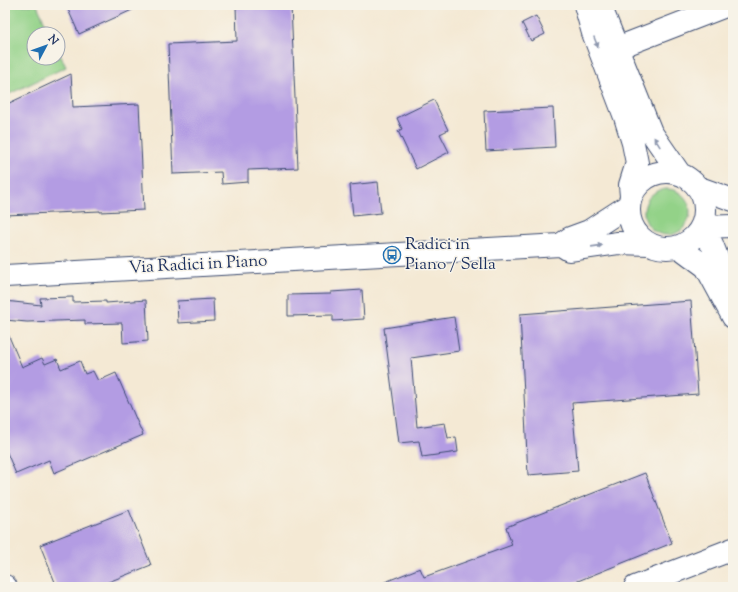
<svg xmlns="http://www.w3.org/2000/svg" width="738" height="592" viewBox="0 0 738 592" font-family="'Sorts Mill Goudy',serif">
<rect width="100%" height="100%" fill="#f7f3e8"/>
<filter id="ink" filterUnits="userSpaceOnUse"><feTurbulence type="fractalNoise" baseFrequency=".025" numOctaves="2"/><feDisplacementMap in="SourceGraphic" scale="8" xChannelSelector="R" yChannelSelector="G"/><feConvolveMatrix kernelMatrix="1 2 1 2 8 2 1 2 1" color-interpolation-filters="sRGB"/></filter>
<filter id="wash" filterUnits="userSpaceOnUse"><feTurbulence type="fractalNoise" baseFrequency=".012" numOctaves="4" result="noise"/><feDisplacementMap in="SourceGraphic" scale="16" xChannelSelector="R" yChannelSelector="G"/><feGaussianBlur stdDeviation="0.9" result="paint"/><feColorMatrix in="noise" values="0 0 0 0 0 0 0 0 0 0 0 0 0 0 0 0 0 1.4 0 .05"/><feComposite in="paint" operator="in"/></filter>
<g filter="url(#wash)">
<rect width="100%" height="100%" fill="#f4e9d4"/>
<!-- green -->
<path fill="#93d288" stroke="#578073" d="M5 5H37L50 34H34V58H58V50L66 67 5 96Z
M644 212a23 23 0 1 1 46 0a23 23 0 1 1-46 0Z"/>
<g id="blocks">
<!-- building -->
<path fill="#b39ce3" d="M66 5H143L79 34Z
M236 5H291L298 168 248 170V182L222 184 221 172 173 174 168 44 237 41Z
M536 16 545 34 531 41 522 23Z
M71 74 73 107 139 104 144 210 100 212V211L5 215V105Z
M434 100 448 130 440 134 449 152 416 169 398 131 402 129 397 118Z
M553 108 555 147 486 151 484 111Z
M378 182 381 213 353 216 350 185Z
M362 290 364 319 333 321V315L288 316V295L331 294V292Z
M73 297V302L106 301V303L146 300 148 341 123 343 122 323 85 324V320L27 322 5 320V301L41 305 40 298Z
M213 299 214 321 178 323 177 301Z
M691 301 698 394 572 403 578 471 528 475 520 314Z
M454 317 459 351 411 358 417 427 445 423 448 438 456 437 458 452 422 457 419 441 399 443 384 328Z
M5 327 22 367 42 358 45 364 57 359 61 369 80 361 85 374 93 371 98 381 116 373 143 435 54 473 49 460 16 474 5 448Z
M645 473 672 543 563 587H375V586L420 568 424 577 512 545 506 527Z
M129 510 151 565 96 587H57L40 545Z"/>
</g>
</g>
<g filter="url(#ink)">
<use href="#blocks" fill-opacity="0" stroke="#3c4b70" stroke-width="1"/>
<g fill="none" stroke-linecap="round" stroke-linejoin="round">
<defs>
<path id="minor" d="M585 5 593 33 625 117 633 143 637 163 630 185 631 196
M600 5 651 132 680 174
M617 48 728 5
M629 210a38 38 0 1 1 76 0a38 38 0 1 1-76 0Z
M697 187 733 200
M701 227 733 226
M699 231 712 244 726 280 729 284
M561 245 569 250 618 243 649 244
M679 247 706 267 733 317
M5 276 560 245 570 238 589 231 629 205
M5 586 6 587
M635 587 733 549"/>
</defs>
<!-- minor casing -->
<use href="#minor" stroke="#3c4b70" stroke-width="24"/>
<!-- minor -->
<use href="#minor" stroke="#fff" stroke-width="22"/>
</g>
<!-- one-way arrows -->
<defs><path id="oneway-solid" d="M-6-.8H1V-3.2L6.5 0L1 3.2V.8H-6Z"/></defs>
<g fill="#8d97ae">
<use href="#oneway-solid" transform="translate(596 42) rotate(68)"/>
<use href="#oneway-solid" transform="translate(657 142) rotate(-122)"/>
<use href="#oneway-solid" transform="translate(597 246) rotate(-8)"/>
</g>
</g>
<!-- icons -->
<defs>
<symbol id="bus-ring" viewBox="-11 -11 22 22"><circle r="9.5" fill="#f7f3e8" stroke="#1f6fb2" stroke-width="1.5"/><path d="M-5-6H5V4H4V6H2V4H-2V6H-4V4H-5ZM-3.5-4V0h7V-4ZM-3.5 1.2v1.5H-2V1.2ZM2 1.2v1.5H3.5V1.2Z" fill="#1f6fb2"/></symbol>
</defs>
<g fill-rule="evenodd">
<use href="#bus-ring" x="382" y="245" width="20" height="20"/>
</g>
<g text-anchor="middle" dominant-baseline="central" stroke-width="3" stroke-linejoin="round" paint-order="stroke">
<!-- poi labels -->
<g font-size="17" fill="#1b2f5e" stroke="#f7f3e8" text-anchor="start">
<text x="405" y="245">Radici in<tspan x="405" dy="20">Piano / Sella</tspan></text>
</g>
<!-- street labels -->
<g font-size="17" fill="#1b2f5e" stroke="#f7f3e8">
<text transform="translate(198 265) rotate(-3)">Via Radici in Piano</text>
</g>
</g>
<!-- margin -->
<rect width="738" height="592" fill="none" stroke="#f7f3e8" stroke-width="20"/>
<!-- north arrow -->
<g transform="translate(46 46) rotate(49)"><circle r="19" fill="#f7f3e8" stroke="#9fa5b1"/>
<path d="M0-3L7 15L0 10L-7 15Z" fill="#1f6fb2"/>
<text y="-6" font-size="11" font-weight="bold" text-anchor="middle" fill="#1b2f5e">N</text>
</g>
</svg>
